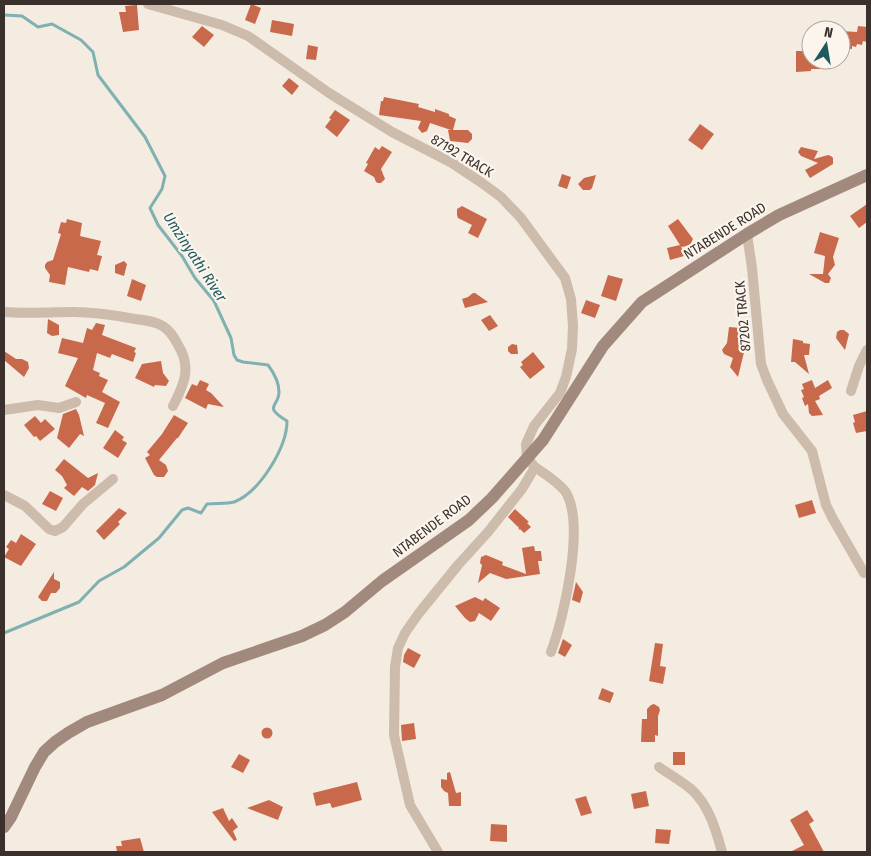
<svg xmlns="http://www.w3.org/2000/svg" width="871" height="856" viewBox="0 0 871 856" font-family="'Fira Sans Condensed',sans-serif">
<rect width="100%" height="100%" fill="#f4ebe1"/>
<g fill="none" stroke-linecap="round" stroke-linejoin="round">
<!-- stream -->
<path stroke="#7fb0b2" stroke-width="3" d="M4 15 22 16 38 27 52 24 81 40 93 52 98 75 145 137 165 176 162 189 150 208 158 225 182 256 195 278 214 301 231 338 234 355 237 360 243 362 268 365C274 373 279 381 279 392 279 407 262 406 287 421 287 447 260 492 234 502 227 504 215 503 207 504L201 513 188 508 182 510 159 538 124 567 99 581 79 602 4 633"/>
</g>
<!-- building -->
<path fill="#c8694b" d="M251 4 261 8 255 24 245 20Z
M137 5 139 30 123 32 119 12H126L125 6Z
M272 20 294 24 292 36 270 32Z
M202 26 214 35 204 47 192 37Z
M858 26 867 27V42L863 41 862 45 857 44 856 47 852 46V49L841 48V31L857 32Z
M308 45 318 47 316 60 306 59Z
M796 51H811V60H831V69H811V71L796 72Z
M289 78 299 86 292 95 282 86Z
M384 97 419 104 418 107 435 112V109L449 114V116L456 119 453 130H468L472 134V139L468 143 450 141 448 130H451L430 123 427 131 422 133 418 128 421 121 379 115 381 101H383Z
M335 110 350 120 337 137 325 127 331 119 329 118Z
M700 124 714 134 702 150 688 140Z
M382 146 392 152 381 169 385 179 381 183H378L376 182 374 177 364 171 368 164 366 163 375 147 379 150Z
M801 147 818 151 814 159 828 155 831 156 833 158V164L810 178 805 170 818 163 801 156 798 152Z
M562 174 571 177 567 189 558 186Z
M596 175 592 188 590 190H583L578 184 584 178Z
M867 204V222L859 228 850 216Z
M462 206 487 219 478 238 468 233 472 225 458 218 457 215V209Z
M67 219 82 223 80 236 101 241 97 255 102 256 98 271 90 269 89 272 68 267 65 285 49 282 50 275 45 268V265L47 262 53 260 61 234 58 233 61 222 66 223Z
M678 219 693 239 690 245 682 247 681 246 684 256 670 260 667 248 680 245 668 226Z
M820 232 839 238 833 257 835 265 828 274 831 278 829 283H825L809 274H823L825 256 814 253Z
M124 261 127 264 124 276 115 273V265Z
M608 275 623 279 616 301 601 296Z
M132 279 146 285 141 301 127 296Z
M473 293H475L488 302 465 308 462 299 468 297Z
M586 300 600 305 595 318 581 313Z
M490 315 498 326 489 331 481 320Z
M48 319 59 325V335L52 336 47 333Z
M96 323 105 325 102 335 136 348 134 352 136 353 133 362 112 354 110 358 97 353 93 370 100 373 99 376 108 380 102 392 120 402 108 428 96 423 105 403 87 395 86 398 65 386 78 358 58 353 62 338 83 343 87 328 92 330Z
M729 327 741 328 739 348H745L738 377 730 367 733 358 724 354 722 350 727 343Z
M840 330H844L849 334 845 350 836 338 837 332Z
M793 339 803 341V343L810 344 809 355H804L809 374 795 362H791Z
M512 344 517 345 518 354H511L508 351V347Z
M4 351 16 359H22L28 362 29 368 24 377 4 360Z
M533 352 545 367 530 379 520 367 523 365 521 362Z
M161 361 163 373 169 381 166 386 155 385 154 387 135 378 142 364Z
M200 380 209 384 206 390 211 393 224 407 208 404 206 409 185 398 192 384 197 386Z
M812 380 815 388 828 380 832 388 819 396 820 399 815 401 823 415 812 416 809 413 808 404 805 406 802 398 804 397 801 390 804 389 802 384Z
M76 409 79 415 84 436 80 434 69 448 57 438 63 414Z
M867 411V431L856 433 853 423 855 422 853 415Z
M174 415 188 423 178 438H177L159 460 166 465 168 471 164 477H157L154 475 145 458 150 455 147 452 162 434Z
M35 416 41 423 45 419 55 429 40 441 36 436 34 437 24 425Z
M115 430 124 437 122 440 127 443 118 458 103 448Z
M64 459 88 478 98 473 95 485 88 491 82 487 74 496 64 488 67 485 62 476 55 470Z
M50 491 63 498 56 511 42 504Z
M812 500 816 513 799 518 795 505Z
M119 508 127 513 118 522 120 524 104 540 96 531Z
M515 509 529 522 527 523 531 527 524 533 520 529 519 530 518 525V527L508 517Z
M21 534 36 544 21 566 4 557 9 549 6 547 11 540 16 543Z
M534 546 535 551H541L542 561H538L540 574 506 579 490 573 478 583 482 565 480 563 481 557 486 555 503 562 502 565 526 574 522 548Z
M54 572V579L60 582V588L56 593H51L47 601H42L38 597Z
M576 582 583 592 580 603 572 600Z
M475 597 483 601 485 598 500 608 491 621 479 613 475 621 470 622 465 618 455 606Z
M563 639 572 645 565 657 558 653Z
M655 643 663 644 660 666 666 667 663 684 649 681Z
M408 648 421 655 414 668 403 662 404 655Z
M602 688 614 693 610 703 598 699Z
M654 704 659 707 660 710 658 716V736L655 735V742H641L642 719H647V709L651 705Z
M414 723 416 739 402 741 401 725Z
M261.5 733a5.5 5.5 0 1 1 11 0a5.5 5.5 0 1 1-11 0Z
M673 752H685V765H673Z
M239 754 250 760 243 773 231 767Z
M450 772 456 793 461 792V806H449L448 793 444 791 441 787V779L447 780V773Z
M357 782 362 800 332 808 330 803 316 806 313 793Z
M646 791 649 806 634 809 631 794Z
M586 796 592 813 581 816 575 799Z
M269 800 283 807 278 820 247 808Z
M223 808 229 821 232 818 238 827 233 831 237 840 234 841 212 812Z
M807 810 814 821 809 824 824 852H790L804 845 790 820Z
M491 824 507 825V842L490 841Z
M656 829 671 830 669 844 655 843Z
M140 838 144 852H117L116 846H122L121 841Z"/>
<g fill="none" stroke-linecap="round" stroke-linejoin="round">
<!-- street -->
<path stroke="#cdbbac" stroke-width="10" d="M148 4 222 25 248 36 329 93 392 132 452 163 482 183 501 197 521 218 565 278 571 299 573 326 572 349 566 377 560 393 534 426 526 444 527 458 535 467 522 489 488 532 458 565 419 613 405 633 398 648 395 667 394 735 410 805 438 852
M747 234 752 268 761 364 767 380 783 414 812 451 826 505 833 519 864 573
M4 312C27 314 50 312 73 312 94 312 114 315 135 319 144 320 156 321 164 327 170 331 175 339 178 345 192 367 184 385 173 406
M851 391 859 366 867 350
M4 410 38 405 59 408 76 402
M535 467C545 474 557 481 565 491 586 522 564 618 551 652
M4 495 25 506 49 529 55 531 63 527 83 504 113 479
M659 767C669 774 681 781 691 789 709 805 716 830 722 852"/>
<!-- secondary -->
<path stroke="#a18a7d" stroke-width="12" d="M4 827 11 817 35 767 44 752 55 742 68 733 87 722 162 695 223 663 302 636 325 625 345 612 382 581 469 520 492 498 543 440 603 346 642 302 747 234 779 215 867 175"/>
</g>
<g text-anchor="middle" dominant-baseline="central" stroke-width="4.5" stroke-linejoin="round" paint-order="stroke">
<!-- street labels -->
<g font-size="14" fill="#3b302b" stroke="#fbf5ee">
<text transform="translate(462 156) rotate(31)">87192 TRACK</text>
<text transform="translate(725 231) rotate(-32)">NTABENDE ROAD</text>
<text transform="translate(743 316) rotate(-95)">87202 TRACK</text>
<text transform="translate(432 526) rotate(-37)">NTABENDE ROAD</text>
</g>
<!-- water labels -->
<g font-size="15" font-style="italic" fill="#1f5a5e" stroke="#fbf5ee">
<text transform="translate(195 257) rotate(57)">Umzinyathi River</text>
</g>
</g>
<!-- border -->
<rect width="871" height="856" fill="none" stroke="#3b302b" stroke-width="10"/>
<!-- north arrow -->
<g transform="translate(826 45) rotate(12)"><circle r="24" fill="#fbf5ee" stroke="#aea6a0"/>
<path d="M0-4L9 19L0 12L-9 19Z" fill="#1f5a5e"/>
<text y="-8" font-size="14" font-weight="bold" text-anchor="middle" fill="#3b302b">N</text>
</g>
</svg>
